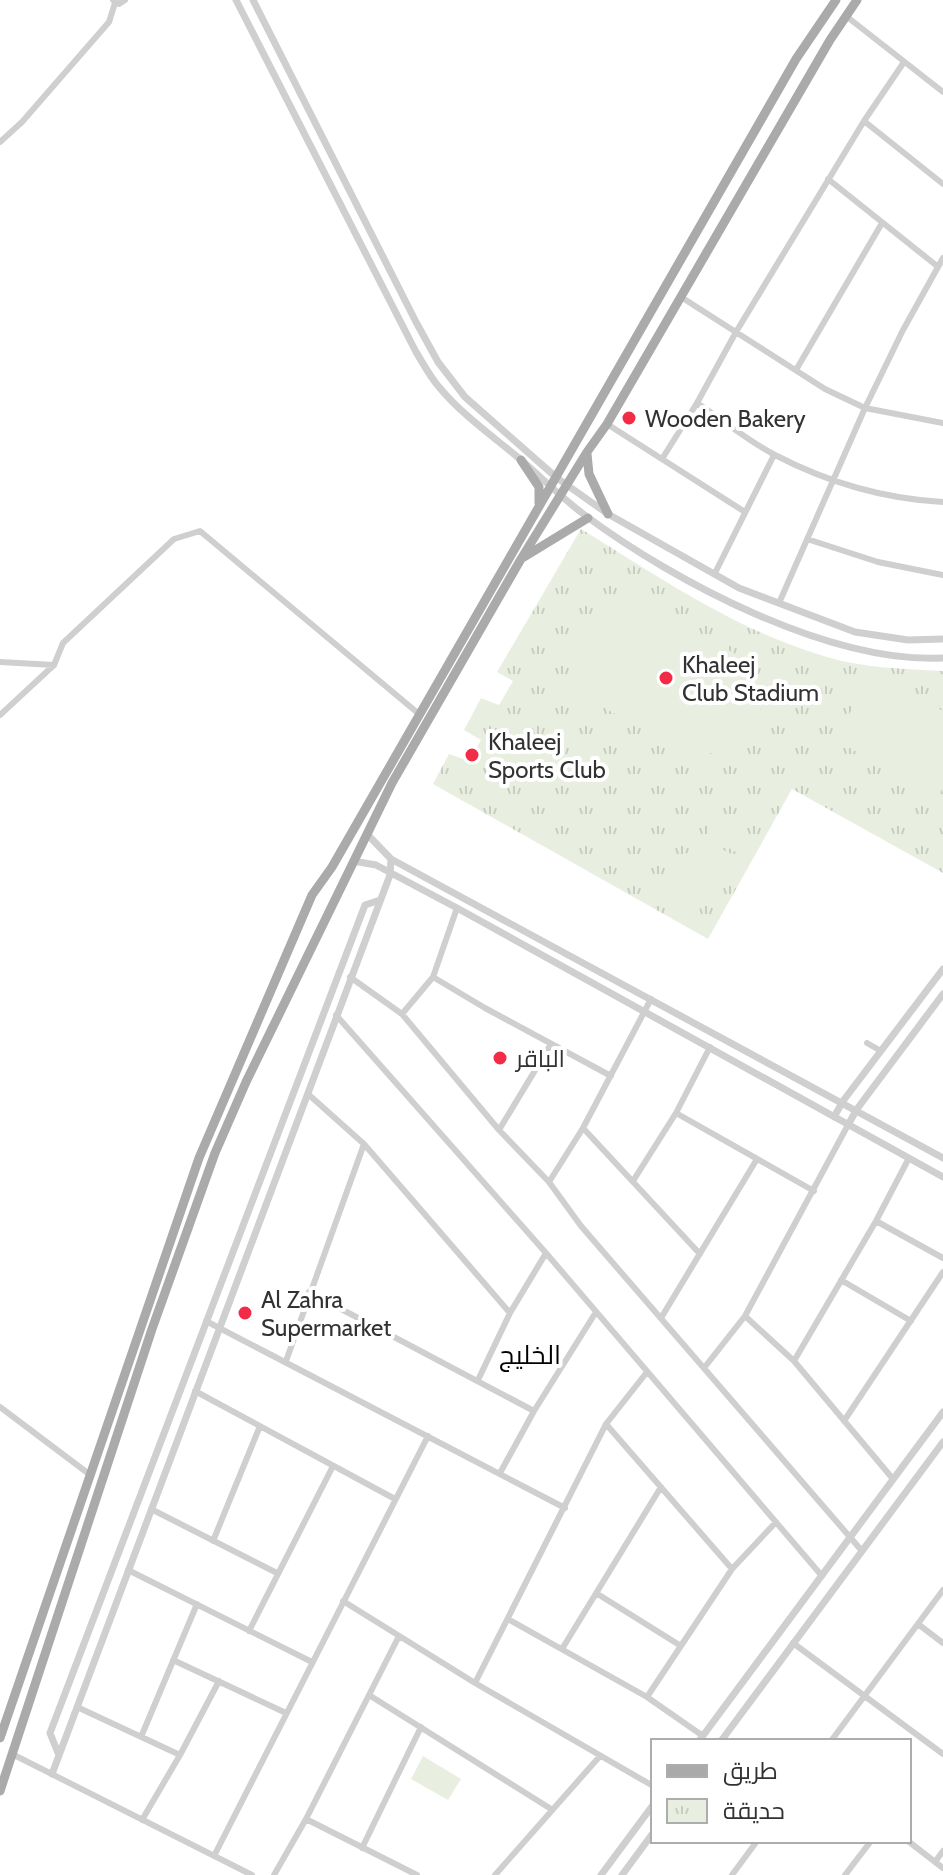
<svg xmlns="http://www.w3.org/2000/svg" width="943" height="1875" viewBox="0 0 943 1875" font-family="Cabin,Cairo,sans-serif">
<defs>
<pattern id="park-tufts" width="24" height="20" patternUnits="userSpaceOnUse" patternTransform="scale(2)"><rect width="24" height="20" fill="#e9efe0"/><path d="M3 7l-1-3M5 7V3M7 7l1-3M15 17l-1-3M17 17v-4M19 17l1-3" fill="none" stroke="#c8cdc1"/></pattern>
</defs>
<rect width="100%" height="100%" fill="#fff"/>
<!-- park -->
<path fill="url(#park-tufts)" d="M581 529C659 577 737 631 827 657 864 668 904 669 943 671V873L792 789 708 939 433 784 449 754 469 761 481 740 464 730 481 698 499 705 513 681 497 672Z"/>
<!-- pitch -->
<path fill="#e9efe0" d="M620 602 644 604 741 657C765 682 771 720 740 741 727 750 711 751 698 759L571 690C577 680 574 671 573 660 571 628 591 609 620 602Z
M872 672 943 711V787L938 796 835 740Z
M714 822 743 838 736 852 706 836Z
M705 840 733 855 725 870 697 855Z
M684 852 721 872 710 892 673 872Z
M670 876 707 896 696 916 659 896Z
M423 1756 461 1779 448 1800 411 1779Z"/>
<g fill="none" stroke-linecap="round" stroke-linejoin="round">
<!-- minor -->
<path stroke="#cfcfcf" stroke-width="6" d="M113 0 119 4 125 0
M846 16 943 92
M864 121 904 62
M0 142 22 122 109 22 115 3
M828 179 937 266
M943 184 864 121 736 332 697 403C723 420 748 441 775 455 827 482 885 499 943 502
M681 297 825 389 865 408 943 423
M796 370 882 223
M607 424 745 512
M662 459 697 403
M807 539 878 562 943 575
M715 573 774 455
M779 603 865 408 903 330 943 258
M0 662 54 665
M0 715 54 665 63 643 174 539 200 531 419 714
M350 977 402 1014 499 1130 549 1182 581 1226 862 1551
M433 977 485 1008 611 1076
M402 1014 433 977 457 908
M336 1015 546 1253 822 1576
M867 1043 881 1051
M308 1094 364 1144 510 1313
M676 1113 814 1191
M583 1128 700 1254
M499 1130 551 1044
M633 1181 676 1113 710 1047
M549 1182 583 1128 651 999
M876 1221 943 1258
M841 1280 911 1321
M309 1292 534 1411
M745 1316 794 1361 893 1479
M661 1318 757 1159
M206 1321 565 1508
M286 1361 364 1144
M794 1361 876 1221 909 1158
M704 1368 745 1316 848 1125
M478 1380 510 1313 546 1253
M195 1391 395 1499
M0 1407 89 1474
M844 1421 943 1272
M606 1424 732 1569
M500 1473 534 1411 596 1312
M151 1509 277 1573
M213 1541 260 1426
M128 1570 312 1662
M596 1593 681 1646
M343 1601 475 1683 653 1786
M508 1619 647 1697 703 1736
M918 1624 943 1643
M249 1631 333 1466
M793 1643 943 1754
M562 1649 661 1487
M173 1660 286 1713
M475 1683 606 1424 647 1372
M369 1695 551 1809
M647 1697 732 1569 776 1522
M77 1707 180 1755
M141 1737 197 1604
M831 1741 943 1590
M12 1754 252 1875
M306 1819 417 1875
M142 1820 180 1755 219 1681
M908 1841 943 1868
M362 1848 421 1727
M214 1856 428 1436
M935 1862 943 1851
M274 1875 306 1819 399 1636
M495 1875 600 1756
M732 1875 757 1841
M845 1875 871 1841"/>
<!-- tertiary -->
<path stroke="#cfcfcf" stroke-width="7" d="M236 0 416 352C423 363 430 377 439 387 462 415 494 437 521 460 543 479 563 499 586 516 675 582 830 664 943 658
M253 0 416 322 438 362 465 397 557 478 608 514 739 588 855 632 908 640 943 639
M368 835 391 859 943 1158
M353 861 376 865 457 908 943 1177
M834 1117 843 1101 943 969
M848 1125 857 1109 943 994
M699 1741 943 1412
M721 1741 943 1442
M58 1753 50 1733 365 905 380 900
M52 1774 390 875 391 859
M601 1875 653 1805
M622 1875 653 1833"/>
<!-- primary -->
<path stroke="#aaa" stroke-width="9" d="M587 454 589 474 608 514
M521 460 539 487V503
M524 557 588 518
M0 1738 199 1158 312 895 332 867 796 59 836 0
M0 1791 152 1329 215 1153 246 1082 392 783 521 559 587 452 607 424 830 40 857 0"/>
</g>
<!-- markers -->
<g fill="#f22b46" stroke="#fff" stroke-width="3">
<circle cx="629" cy="418" r="8"/>
<circle cx="666" cy="678" r="8"/>
<circle cx="472" cy="755" r="8"/>
<circle cx="500" cy="1058" r="8"/>
<circle cx="245" cy="1313" r="8"/>
</g>
<g text-anchor="middle" dominant-baseline="central" stroke-width="8" stroke-linejoin="round" paint-order="stroke">
<!-- poi labels -->
<g font-size="24" fill="#323232" stroke="#fff" text-anchor="start">
<text x="645" y="418">Wooden Bakery</text>
<text x="682" y="664">Khaleej<tspan x="682" dy="28">Club Stadium</tspan></text>
<text x="488" y="741">Khaleej<tspan x="488" dy="28">Sports Club</tspan></text>
<text x="516" y="1058">الباقر</text>
<text x="261" y="1299">Al Zahra<tspan x="261" dy="28">Supermarket</tspan></text>
</g>
<!-- neighbourhood labels -->
<g font-size="26" fill="#000" stroke="#fff">
<text x="530" y="1355">الخليج</text>
</g>
</g>
<!-- legend -->
<rect x="651" y="1739" width="260" height="104" fill="#ffffff" stroke="#adadad" stroke-width="2"/>
<rect x="667" y="1765" width="40" height="12" fill="#aaaaaa" stroke="#adadad" stroke-width="2"/>
<text x="723" y="1779" font-size="24" fill="#323232">طريق</text>
<rect x="667" y="1799" width="40" height="24" fill="url(#park-tufts)" stroke="#adadad" stroke-width="2"/>
<text x="723" y="1819" font-size="24" fill="#323232">حديقة</text>
</svg>
